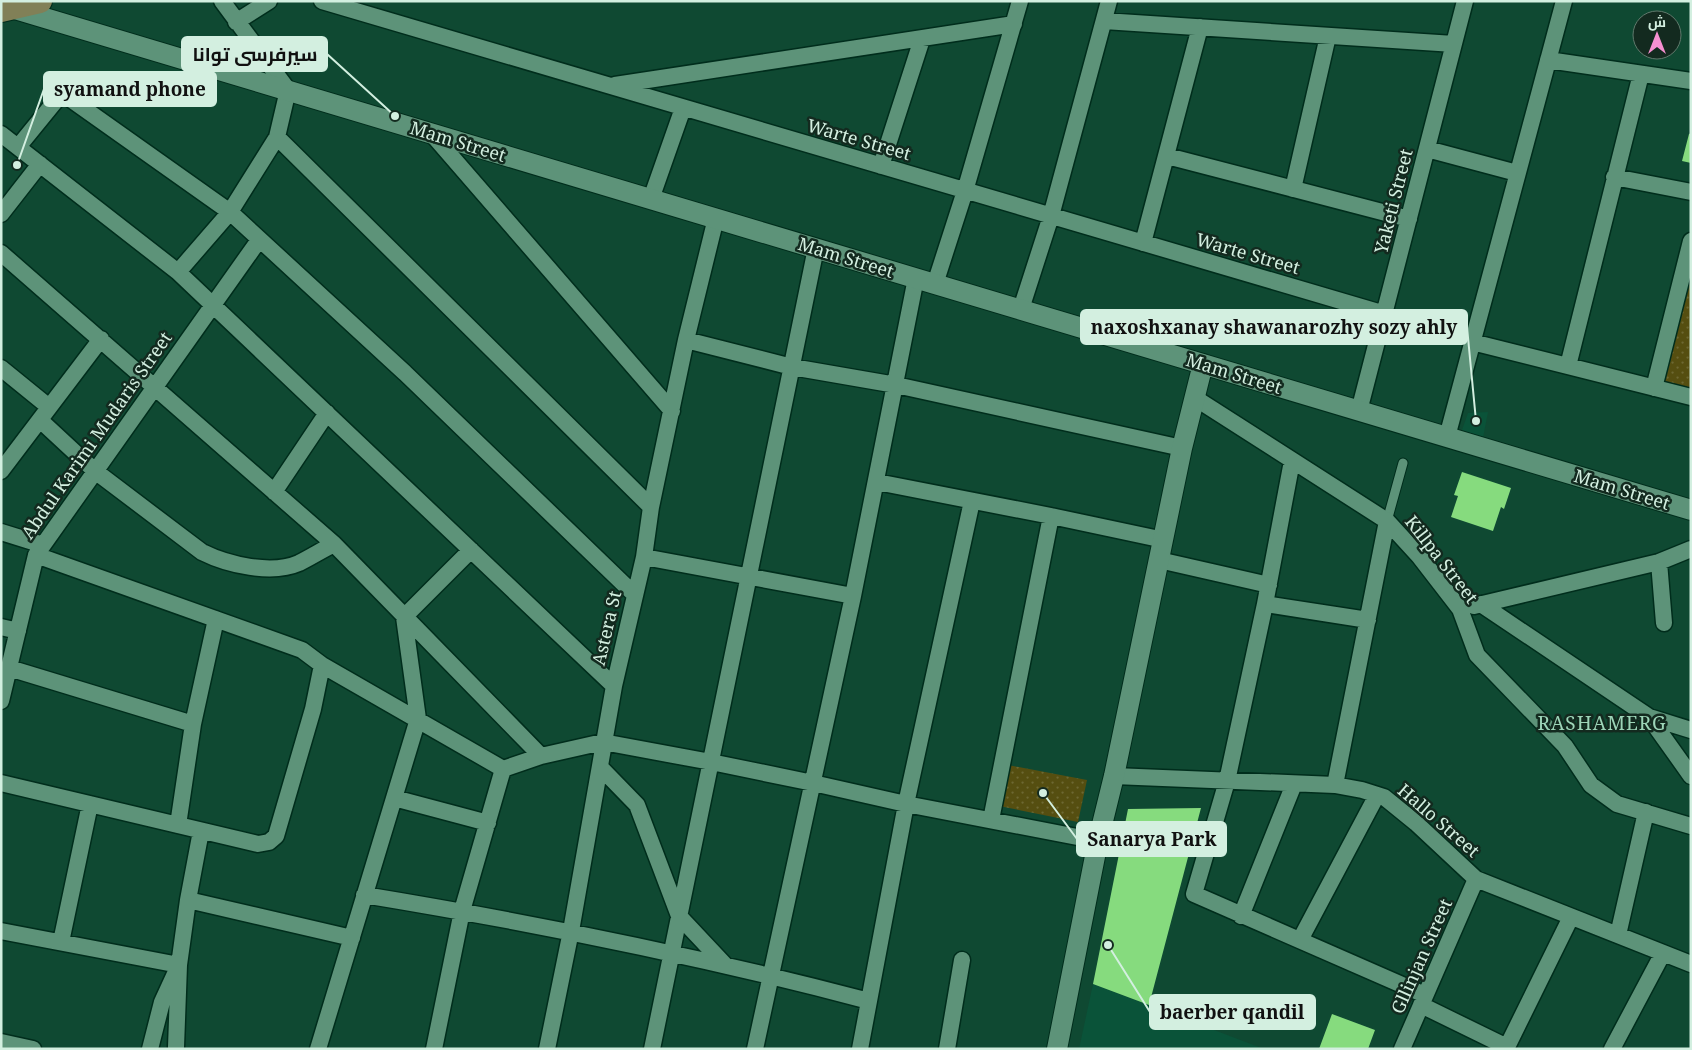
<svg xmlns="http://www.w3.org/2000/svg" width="1692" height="1050" viewBox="0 0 1692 1050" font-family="'Noto Serif',Cairo,serif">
<defs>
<pattern id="grass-dots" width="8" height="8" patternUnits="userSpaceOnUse" patternTransform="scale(1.25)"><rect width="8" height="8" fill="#554e10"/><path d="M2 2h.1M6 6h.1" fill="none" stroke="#6d6832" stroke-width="1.8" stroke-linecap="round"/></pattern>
</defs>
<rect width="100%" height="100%" fill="#0f4932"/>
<!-- built -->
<path fill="#0a5339" d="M1488 412 1483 438 1462 430 1468 413Z
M1093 984 1264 1049H1079Z"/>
<!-- grass -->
<path fill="url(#grass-dots)" d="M1691 260V392L1660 384Z
M1008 765 1087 780 1078 822 999 806Z"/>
<!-- building -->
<path fill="#86db7e" d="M1691 133V163L1682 161 1689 134Z
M1462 472 1511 488 1504 509 1501 507 1493 531 1451 517 1458 496 1454 495Z
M1201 808 1149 1005 1093 984 1128 809Z
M1332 1014 1375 1030 1368 1049H1319Z"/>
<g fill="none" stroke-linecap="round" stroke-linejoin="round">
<defs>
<path id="service" d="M1387 521 1403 463"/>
<path id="minor" d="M322 1 1385 314
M1104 21 1454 44
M236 22 269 1
M1548 60 1691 81
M615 85 1014 24
M1 134 178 272 614 686
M432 134 672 411
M277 137 651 507
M18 147 62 93 230 212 405 373 634 594
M1427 149 1517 173
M1167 156 1409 219
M881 166 922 39
M1614 177 1691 192
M1293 189 1328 36
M651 199 683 108
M1 214 40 164
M1143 243 1200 27
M1 253 334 544 541 756
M178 272 230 212 277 137 288 90 222 1
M935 284 965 191 1020 1
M1021 309 1051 216 1109 1
M686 340 792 367 896 385 1182 448
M1472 342 1691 397
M1568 366 1641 74
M1 368 49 407
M1654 388 1691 241
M1195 398 1387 521 1419 556 1460 609 1477 655 1565 746 1591 785 1617 804 1691 826
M1359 411 1465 1
M40 420 95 471 202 552C228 565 272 575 299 563 311 557 322 550 334 544
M1447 437 1564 1
M1292 461 1265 604 1227 781 1194 894 1425 995
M1 471 101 339
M877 482 1051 516 1164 540
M274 492 327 413
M1 532 43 545
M36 555 302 650 322 665 503 769 541 756 603 742 711 762 813 783 906 804 1098 841
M644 557 853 596
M1159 560 1269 585
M1659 562 1664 623
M1265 604 1368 620
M1481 604 1649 717 1691 776
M1474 606 1659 562 1691 549
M1 627 18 631
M9 668 193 724
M1 701 36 555 259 240
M1649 717 1691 730
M600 767 637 805 679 916 725 965
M1114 776 1335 785 1362 790 1384 797 1416 823 1476 879 1691 964
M1 783 258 844 269 842 276 836 313 709 322 665
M1335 785 1387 521
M394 798 488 823
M991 820 1051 516
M178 825 193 724 216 619
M364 895C534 923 703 957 869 1001
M188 900 352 938
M1241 916 1294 784
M1 931 179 965 176 1047
M1618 935 1646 812
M1300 940 1377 795
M61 942 90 804
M1421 1005 1507 1047
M1 1042 33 1049
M150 1049 162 1002 179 965 188 900 201 831
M318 1049 418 719 404 617 471 550
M434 1049 462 911 503 769
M547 1049 571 931 614 686 644 557 651 507 686 340 716 218
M652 1049 816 248
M755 1049 853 596 916 278
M860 1049 906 804 972 501
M947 1049 962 960
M1402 1049 1476 879
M1506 1049 1571 917
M1612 1049 1663 953"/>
<path id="tertiary" d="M8 7 1691 510
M1057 1049 1098 841 1114 776 1182 448 1203 364"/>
<path id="secondary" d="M1 10 40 1"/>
</defs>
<!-- service casing -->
<use href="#service" stroke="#002d1c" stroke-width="11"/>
<!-- minor casing -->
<use href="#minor" stroke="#002d1c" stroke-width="19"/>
<!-- tertiary casing -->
<use href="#tertiary" stroke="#002d1c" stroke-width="22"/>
<!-- secondary casing -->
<use href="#secondary" stroke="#002d1c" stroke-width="26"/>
<!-- service -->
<use href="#service" stroke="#5d9379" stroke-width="9"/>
<!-- minor -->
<use href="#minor" stroke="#5d9379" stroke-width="16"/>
<!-- tertiary -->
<use href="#tertiary" stroke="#5d9379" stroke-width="20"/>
<!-- secondary -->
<use href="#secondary" stroke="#818057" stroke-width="24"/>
</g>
<g text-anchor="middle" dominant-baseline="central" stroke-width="5" stroke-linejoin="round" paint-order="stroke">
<!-- street labels -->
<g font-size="18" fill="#d3efe0" stroke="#132a1f">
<text transform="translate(859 139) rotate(16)">Warte Street</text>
<text transform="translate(458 141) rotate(17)">Mam Street</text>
<text transform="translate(1393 201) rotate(-76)">Yaketi Street</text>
<text transform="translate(1248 253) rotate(16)">Warte Street</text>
<text transform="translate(846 257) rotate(17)">Mam Street</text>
<text transform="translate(1234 373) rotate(17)">Mam Street</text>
<text transform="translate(96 435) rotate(-55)">Abdul Karimi Mudaris Street</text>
<text transform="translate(1622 489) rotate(17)">Mam Street</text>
<text transform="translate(1442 559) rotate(52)">Killpa Street</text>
<text transform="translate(606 628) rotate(-77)">Astera St</text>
<text transform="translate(1439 820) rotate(41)">Hallo Street</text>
<text transform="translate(1421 956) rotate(-66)">Gllinjan Street</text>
</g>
<!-- neighbourhood labels -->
<g font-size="19" letter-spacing="1" fill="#9dd5b8" stroke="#132a1f">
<text x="1602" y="723">RASHAMERG</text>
</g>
</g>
<!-- callouts -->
<path fill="none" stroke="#d3efe0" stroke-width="2" d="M395 116L327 54M17 165L44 89M1476 421L1467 327M1043 793L1077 839M1108 945L1150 1012"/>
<g fill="#d3efe0" stroke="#132a1f" stroke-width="2">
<circle cx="395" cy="116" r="5"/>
<circle cx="17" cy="165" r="5"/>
<circle cx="1476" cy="421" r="5"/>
<circle cx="1043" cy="793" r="5"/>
<circle cx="1108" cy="945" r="5"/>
</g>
<g fill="#d3efe0" stroke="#d3efe0" stroke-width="2">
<rect x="182" y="37" width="145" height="34" rx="5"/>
<rect x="44" y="72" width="172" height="34" rx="5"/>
<rect x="1081" y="310" width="386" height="34" rx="5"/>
<rect x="1077" y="822" width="149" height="34" rx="5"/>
<rect x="1150" y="995" width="165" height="34" rx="5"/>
</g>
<g font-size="19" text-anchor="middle" font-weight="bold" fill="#111">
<text x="255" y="61">سيرفرسى توانا</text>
<text x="130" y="96">syamand phone</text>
<text x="1274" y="334">naxoshxanay shawanarozhy sozy ahly</text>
<text x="1152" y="846">Sanarya Park</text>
<text x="1232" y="1019">baerber qandil</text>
</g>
<!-- border -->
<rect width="1692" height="1050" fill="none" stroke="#d3efe0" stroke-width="5"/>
<!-- north arrow -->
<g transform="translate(1657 35)"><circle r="24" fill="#132a1f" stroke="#60796c"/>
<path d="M0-4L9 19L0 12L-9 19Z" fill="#f590d1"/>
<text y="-8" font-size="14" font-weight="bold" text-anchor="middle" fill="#d3efe0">ش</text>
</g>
</svg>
